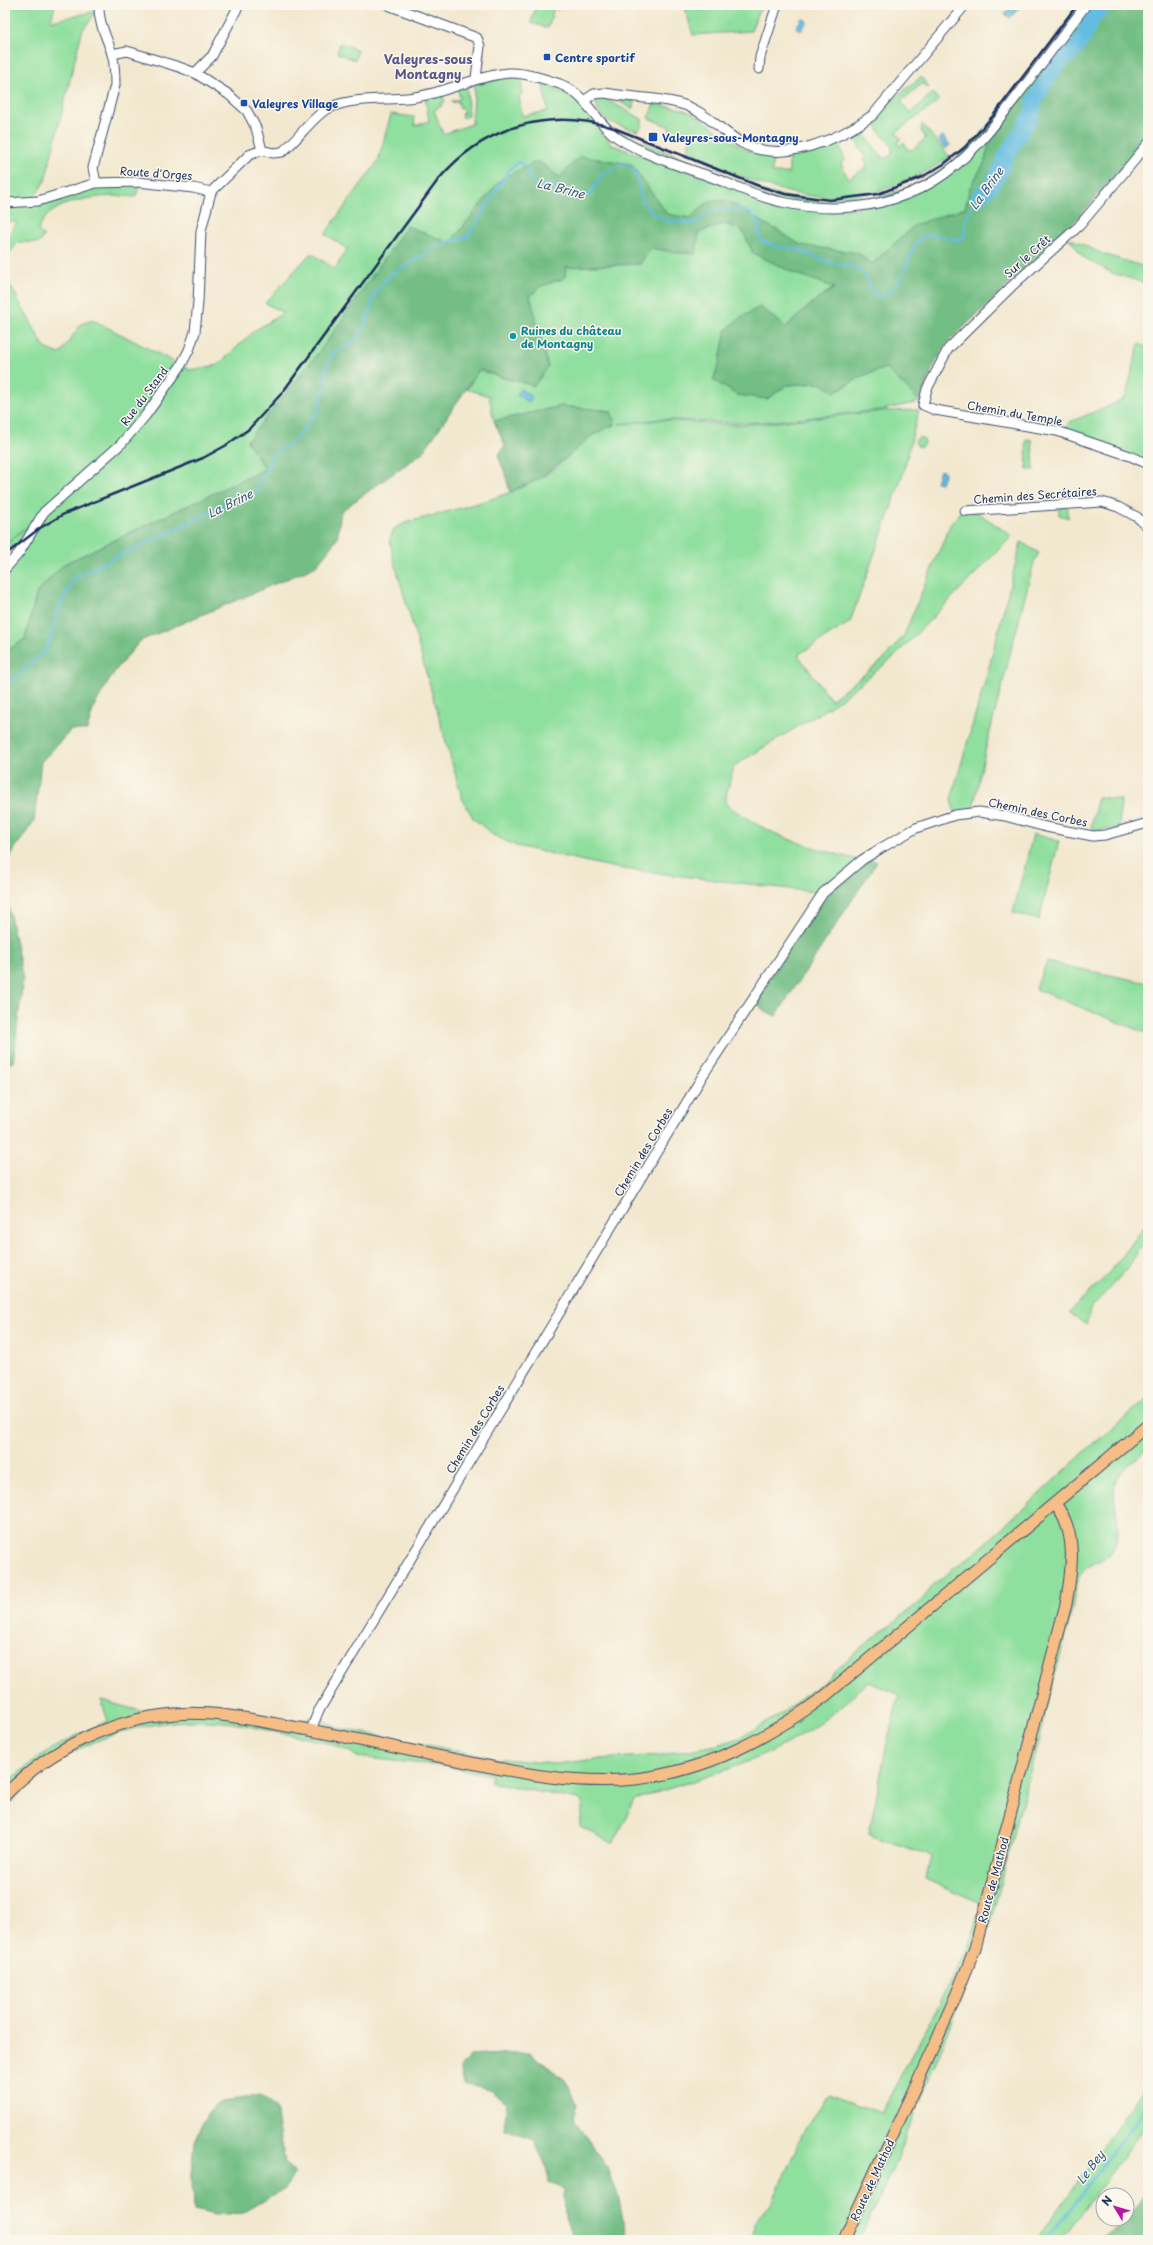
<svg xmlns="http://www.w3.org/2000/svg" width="1153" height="2245" viewBox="0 0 1153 2245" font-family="'Playpen Sans',sans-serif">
<rect width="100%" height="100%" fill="#fbf7ec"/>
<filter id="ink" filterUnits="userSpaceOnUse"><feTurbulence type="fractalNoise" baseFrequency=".025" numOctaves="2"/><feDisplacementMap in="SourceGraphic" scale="8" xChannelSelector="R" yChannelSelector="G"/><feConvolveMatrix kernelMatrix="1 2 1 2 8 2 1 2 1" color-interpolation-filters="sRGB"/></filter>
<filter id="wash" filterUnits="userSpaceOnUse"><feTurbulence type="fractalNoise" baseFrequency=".012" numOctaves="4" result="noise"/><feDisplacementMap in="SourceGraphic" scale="16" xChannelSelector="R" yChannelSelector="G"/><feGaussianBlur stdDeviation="0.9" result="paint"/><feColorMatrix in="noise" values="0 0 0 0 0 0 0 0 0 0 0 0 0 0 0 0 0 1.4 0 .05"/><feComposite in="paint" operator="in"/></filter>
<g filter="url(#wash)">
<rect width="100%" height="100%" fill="#f2e8cf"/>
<!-- green -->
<path fill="#8fdf9e" stroke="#55877e" d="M5 5H55L51 21 97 11 82 31 45 181 32 201 5 203Z
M536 5H559L558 10 554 8 548 28 531 23Z
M684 5H764L757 14 751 31 693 35Z
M1080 5H1082L992 124 961 158 932 178 905 191 867 201 827 205 781 199 648 148 616 133 618 132 763 191C832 211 905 204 960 155 983 135 999 111 1017 88 1038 60 1059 33 1080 5Z
M340 43 358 50 355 60 337 53Z
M921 77 929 87 927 88 923 83 901 101 910 113 933 93 939 101 896 132 901 139 897 143 899 146 904 142 907 149 912 150 926 138 921 131 922 124 950 157C880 203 822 209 745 178 734 173 721 169 711 164 703 159 695 155 687 151L692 132 682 128 678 137 669 132 670 127 648 118 654 104 682 109 694 114 746 150 773 155 772 173H789V154L822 148 841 140 843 143 839 145 845 160 841 163 848 179 867 167 864 155 850 131 869 119 871 126 870 128 867 125 861 130 882 157 887 158 892 154V146L878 130 875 114Z
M504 78H519L522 83V94L519 96 522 116 548 111 543 85 554 87 580 101 612 145 781 203 855 208 934 182 994 126 984 164 970 187 965 208 915 225 872 264 858 253 801 246 778 230 709 201 690 219 667 214 631 164 560 177 502 178 450 244 323 347 247 441 265 469 64 564 37 592 25 639 5 652V570L35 523 22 530 5 545V276L45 348 60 354 81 324 93 320 190 370 218 365 254 331 283 313 265 303 311 253 335 269 347 249 325 234 378 161 391 114 414 117 415 126 429 121 425 96 441 91 445 102 441 103 442 106 434 110 443 134 472 124 475 83Z
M467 82 468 116 463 118 461 114 464 113 462 107 460 108 458 101 452 103 451 101 460 99 457 86Z
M600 96 642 119V126L637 131 634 130C618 125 595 121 596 99Z
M615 99 635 101 632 109Z
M140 183 136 197C107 194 47 197 38 231L44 236 39 243 18 242 5 259V241L17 222H5V204L97 185Z
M724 224 743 230 753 253 794 273 835 287 817 299 786 327 760 307 726 330 719 365 714 380 767 399 787 385 820 383 836 392 862 376 886 368 920 402 881 410 766 422 732 423 660 419 619 424 660 420 732 425 766 423 882 411 919 410 902 477 850 622 798 655 831 700 883 660 904 635 950 525 962 509 977 512 1012 536 894 657 834 704 734 766 726 795V804C773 839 808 846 862 861L871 860 802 929 757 1002 750 1003 823 893 616 868 516 846 493 835 473 818 462 798 392 553 390 539 394 529 405 523C450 510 498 501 539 479 564 466 587 430 615 425L611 411 562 406 494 421 489 396 467 389 479 370 511 381 548 367 530 296 541 286 565 278 566 267 640 264 651 248 679 253 699 232Z
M1069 238 1103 254 1148 268V284L1112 273 1083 257Z
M1139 344 1148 348V464L1067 430 1066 426 1070 422 1122 400 1126 395Z
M915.5 442a4.5 4.5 0 1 1 9 0a4.5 4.5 0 1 1-9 0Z
M1026 439 1032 440 1034 470 1027 469Z
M1059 507H1068V518L1059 515Z
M34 524 30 533 5 553V546L23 530Z
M1021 542 1039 553 1034 562 986 747 972 813 955 815 951 799 988 671Z
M1098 797 1121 800 1119 828 1094 831 1091 826Z
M1033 834 1059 841 1039 920 1013 913Z
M1047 962 1148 983V1034L1035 989Z
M1148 1220V1236L1127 1269 1092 1307 1086 1325 1069 1312C1102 1283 1124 1257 1148 1220Z
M1148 1398V1449C1138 1457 1123 1468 1117 1479 1107 1497 1127 1527 1112 1551 1106 1560 1097 1560 1089 1566 1075 1575 1075 1595 1072 1610L1001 1884 982 1949 891 2173 859 2240H753L754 2223 771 2204 806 2127 827 2094 881 2113 969 1946 981 1903 926 1879 931 1856 869 1834 886 1747 899 1695 869 1682C843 1705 817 1728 786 1744 743 1768 681 1784 634 1800L613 1844 580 1827 583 1801 491 1782V1775L443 1766 357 1757C343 1744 306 1738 286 1734 269 1731 251 1726 233 1723 172 1715 108 1729 56 1762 36 1774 20 1793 5 1809V1786C33 1756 71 1737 108 1721L101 1700 140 1711 174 1708 231 1709 297 1722 309 1718 318 1712 325 1721 339 1728 494 1758 555 1764 597 1759 662 1755 717 1745 740 1738 779 1715 824 1682 851 1656 921 1601 936 1582 974 1554 1090 1447Z
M1148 2082V2123L1061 2240H1037Z"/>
<!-- forest -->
<path fill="#73be85" stroke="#477672" d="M1086 5H1148V139L1065 232 950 340C936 358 926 380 920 402L886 368 862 376 835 392 820 383 787 385 767 399 737 395 713 380 719 365 726 330 741 317 760 307 786 327 817 299 835 288 794 273 753 253 742 230 724 224 699 232 696 254 679 253 651 248 640 264 566 267 565 278 541 286 530 296 548 367 534 386 479 370 423 452 341 511 337 539 315 567 140 641 115 671 94 706 87 730H71L41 762 34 821 5 863V652L25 639 37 592 64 564 265 469 247 441 323 347 407 226 450 243 502 178 538 161 560 177 580 156 631 164 667 214 690 218 709 201 726 200 801 245 858 253 872 264 915 225 965 208 970 187 984 164 994 126Z
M562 406 611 411 615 424 591 436 573 452 540 478 510 492 505 473 498 456 505 445 494 421Z
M871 860 877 862 776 1016 763 1010 757 1002 802 929 839 882Z
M5 890 23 979 13 1063H5Z
M515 2053H530L565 2080 577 2103 575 2122 608 2168 617 2193 628 2240H573L565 2218 564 2189 548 2183V2170L533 2139 504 2129 507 2102 489 2090 464 2084 460 2067 470 2056Z
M261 2095 276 2109 285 2163 295 2174 284 2189 243 2213 216 2215 193 2210 192 2174 195 2141 208 2112 217 2103Z
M1148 2190V2240H1095L1126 2223Z"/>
<!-- water -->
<path fill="#63bce1" stroke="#3f76a0" d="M1012 5 1019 8 1010 18 1005 14Z
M802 18 807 21 801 31 796 28Z
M942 135 950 145 945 149 938 139Z
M520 389 532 397 529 402 517 395Z
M940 470 945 472 941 483 936 482Z"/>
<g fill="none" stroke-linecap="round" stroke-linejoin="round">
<!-- stream -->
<path stroke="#63bce1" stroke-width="2.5" d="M5 687 46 650 61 602 77 576 257 490 272 456 295 440 317 412 326 383 325 371 329 359 336 351 347 346 358 337 365 326 374 295 389 276 439 244 467 237 509 170 519 162 526 166 533 184 553 185 582 196H589L602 174 620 165H629L635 172 643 202 650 211 669 222 695 223 715 210 740 209 751 213 760 226 758 231 762 241 777 247 794 248 825 261 856 267 865 275 875 295C899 303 907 254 919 240 931 227 950 243 963 239L965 235V219L979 197
M1047 2240 1148 2105"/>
<!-- river -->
<path stroke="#63bce1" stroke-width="16" d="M979 197 992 184 1000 171 1006 156 1031 116 1035 100 1051 73 1062 58 1071 54 1083 38 1092 18 1104 5"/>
</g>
</g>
<g filter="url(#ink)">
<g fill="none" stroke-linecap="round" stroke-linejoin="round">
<defs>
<path id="minor" d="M388 5 477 38 480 46 476 78
M112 54 127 51 179 67 195 73 228 94 247 111 256 128 262 150
M759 69 760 57 777 5
M195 73 212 56 239 5
M585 100 594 94 605 93C629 98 659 97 681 104 705 111 721 131 742 143 782 165 840 139 873 115L965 5
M1148 144 1079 226 1012 286 948 349 927 389 923 405 935 410 1057 431 1130 456 1148 464
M96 183 93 168 115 85C115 74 115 64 112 54 107 37 98 23 99 5
M5 203 38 201 96 183 138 182 193 188 211 192
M965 511 1102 502 1118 507 1137 517 1148 527
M5 569 19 553 44 512 121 444 146 415 180 367 189 350 195 332 198 302 201 231 211 192 249 155 262 150 273 153 282 152C298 140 311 118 327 109 351 97 382 100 407 98 442 95 473 76 509 73 524 72 545 79 560 84 589 96 594 122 618 138 644 155 677 165 706 175 731 184 757 197 782 202 833 214 889 208 934 181 970 159 995 125 1020 92 1042 63 1064 34 1086 5
M311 1730 318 1712 705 1072 823 893 862 860 883 847 916 828 955 815 979 812 1005 816 1046 827 1093 836 1105 835 1148 823"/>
<path id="major" d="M5 1795C49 1749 111 1719 175 1714 212 1711 250 1719 287 1726 346 1736 404 1750 462 1761 519 1773 577 1785 635 1779 707 1771 768 1738 825 1696L1148 1425
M844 2240C887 2142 937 2048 975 1948L1066 1604C1072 1570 1078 1532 1055 1504"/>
</defs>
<!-- minor casing -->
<use href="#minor" stroke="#3b4b6f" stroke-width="11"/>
<!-- major casing -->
<use href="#major" stroke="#3b4b6f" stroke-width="13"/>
<!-- minor -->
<use href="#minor" stroke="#fff" stroke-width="9"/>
<!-- major -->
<use href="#major" stroke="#f6be87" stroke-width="11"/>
<!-- rail -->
<path stroke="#1b2f5e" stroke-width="2.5" d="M5 555 40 528 64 514 203 458 225 446 249 429 282 393 438 180C482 127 548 107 614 128L759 186 785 194 830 200 878 194 922 177 944 164 965 147 993 116 1077 5"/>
</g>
</g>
<!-- markers -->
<g fill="#1a4fb4" stroke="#fbf7ec" stroke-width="1.5">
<rect x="543" y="53" width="8" height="8" rx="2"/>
<rect x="240" y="99" width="8" height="8" rx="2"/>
<rect x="648" y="132" width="10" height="10" rx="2"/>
</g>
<circle fill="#0f9aa8" stroke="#fbf7ec" stroke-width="1.5" cx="513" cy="336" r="4"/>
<g text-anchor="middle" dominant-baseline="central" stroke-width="3" stroke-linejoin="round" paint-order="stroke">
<!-- transit labels -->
<g font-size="11" font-weight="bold" fill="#164399" stroke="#fbf7ec" text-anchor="start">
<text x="555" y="57">Centre sportif</text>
<text x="252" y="103">Valeyres Village</text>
<text x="662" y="137">Valeyres-sous-Montagny</text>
</g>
<!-- street labels -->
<g font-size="11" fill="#1b2f5e" stroke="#fbf7ec">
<text transform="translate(156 173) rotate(4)">Route d'Orges</text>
<text transform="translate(1027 256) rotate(-42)">Sur le Crêt</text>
<text transform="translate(144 396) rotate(-53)">Rue du Stand</text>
<text transform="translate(1015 413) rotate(10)">Chemin du Temple</text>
<text transform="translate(1035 495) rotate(-4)">Chemin des Secrétaires</text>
<text transform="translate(1038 812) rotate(12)">Chemin des Corbes</text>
<text transform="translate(643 1152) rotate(-59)">Chemin des Corbes</text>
<text transform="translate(475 1429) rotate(-59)">Chemin des Corbes</text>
<text transform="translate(993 1880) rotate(-75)">Route de Mathod</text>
<text transform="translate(872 2180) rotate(-65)">Route de Mathod</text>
</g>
<!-- culture labels -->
<g font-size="11" font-weight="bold" fill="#0d838f" stroke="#fbf7ec" text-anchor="start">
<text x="521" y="330">Ruines du château<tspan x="521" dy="13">de Montagny</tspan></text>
</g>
<!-- water labels -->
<g font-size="12" font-style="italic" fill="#315985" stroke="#fbf7ec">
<text transform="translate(561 188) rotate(14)">La Brine</text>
<text transform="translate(986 188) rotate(-54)">La Brine</text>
<text transform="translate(230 503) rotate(-26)">La Brine</text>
<text transform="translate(1090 2167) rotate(-53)">Le Bey</text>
</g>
<!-- quarter labels -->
<g font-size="13" font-weight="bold" fill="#5a578c" stroke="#fbf7ec">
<text x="428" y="58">Valeyres-sous<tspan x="428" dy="15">Montagny</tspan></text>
</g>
</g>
<!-- margin -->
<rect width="1153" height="2245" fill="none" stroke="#fbf7ec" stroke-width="20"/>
<!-- north arrow -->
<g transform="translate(1115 2207) rotate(308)"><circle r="19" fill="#fbf7ec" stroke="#a1a7b3"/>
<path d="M0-3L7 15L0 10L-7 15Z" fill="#b5179e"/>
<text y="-6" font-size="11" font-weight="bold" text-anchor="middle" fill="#1b2f5e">N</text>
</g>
</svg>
